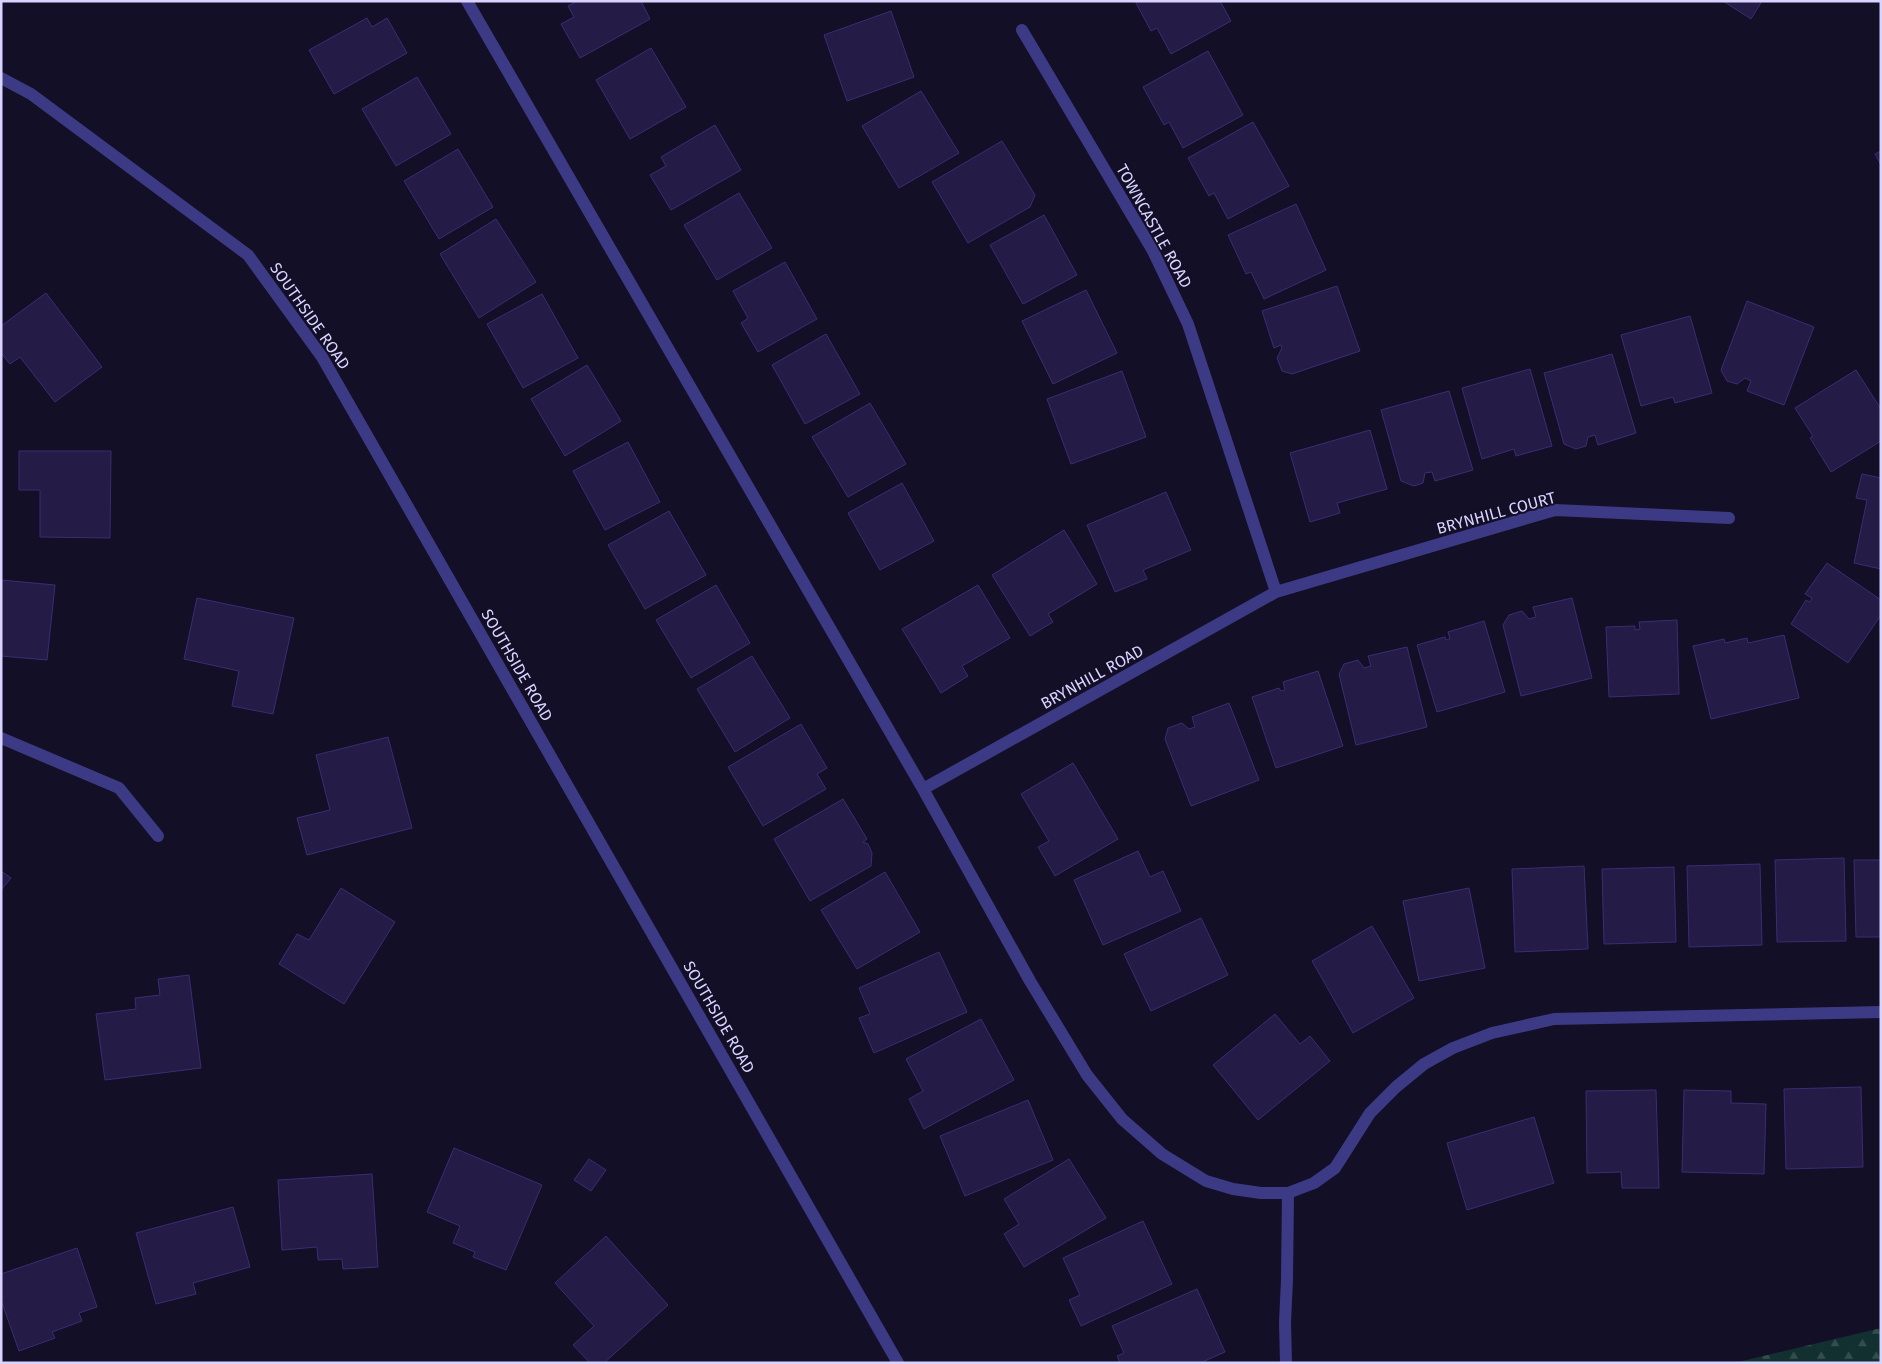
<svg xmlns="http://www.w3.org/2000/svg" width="1882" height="1364" viewBox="0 0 1882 1364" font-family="'Fira Sans',sans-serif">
<defs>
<pattern id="forest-firs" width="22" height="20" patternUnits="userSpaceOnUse" patternTransform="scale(1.25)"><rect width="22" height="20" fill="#12302f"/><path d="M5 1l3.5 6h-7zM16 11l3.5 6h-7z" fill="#344d4e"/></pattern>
</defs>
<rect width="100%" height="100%" fill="#130f26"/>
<!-- forest -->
<path fill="url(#forest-firs)" d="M1881 1328V1363H1734Z"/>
<!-- building -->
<path fill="#241b47" stroke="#3b2d73" d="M577 1H641L650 19 580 58 561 24 574 17 568 6Z
M1135 1H1220L1231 21 1171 54 1157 28 1151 31Z
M1723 1H1762L1751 19Z
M891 11 914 77 847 101 824 35Z
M367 18 372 27 387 18 407 53 334 94 309 50Z
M651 48 686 107 630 139 596 80Z
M1208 51 1243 115 1183 148 1169 122 1164 125 1143 87Z
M417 77 451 134 396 166 362 109Z
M921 91 959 153 899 188 862 126Z
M1253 122 1289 186 1228 219 1214 193 1209 196 1188 158Z
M715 125 741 170 671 210 650 175 666 166 661 157Z
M1002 141 1035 195 1030 207 968 243 932 182Z
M458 149 493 207 439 239 404 181Z
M1881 151V165L1875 154Z
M739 193 772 248 717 280 684 225Z
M1296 204 1326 270 1264 299 1251 272 1246 274 1228 235Z
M1044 215 1077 275 1023 304 990 245Z
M496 219 536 282 479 318 440 254Z
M785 262 817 319 758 352 741 323 748 318 733 291Z
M1337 286 1360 351 1292 374 1282 371 1277 358 1282 348 1281 345 1274 348 1262 311Z
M1086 290 1117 353 1053 384 1022 321Z
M46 293 102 367 55 402 20 357 10 364 1 353V326Z
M542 294 578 358 523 388 487 324Z
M1747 301 1814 327 1784 405 1747 391 1751 381 1745 378 1737 384 1727 381 1721 370Z
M1690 316 1712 393 1675 403 1673 397 1641 406 1621 335Z
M826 334 860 394 805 424 772 365Z
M1612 354 1636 433 1598 445 1595 435 1588 437 1586 446 1576 449 1564 444 1544 373Z
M587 365 621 421 565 456 531 399Z
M1530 369 1552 446 1516 456 1514 449 1482 459 1462 388Z
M1856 370 1881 409V441L1831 472 1810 438 1813 436 1795 408Z
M1122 371 1146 437 1071 464 1047 399Z
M1449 391 1473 470 1435 481 1432 472 1425 473 1423 483 1414 486 1401 481 1381 410Z
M870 403 906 464 848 497 812 437Z
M1370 430 1387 489 1337 503 1340 513 1310 522 1290 453Z
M628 442 660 502 605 530 573 471Z
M19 451H111L110 538 40 537V490H19Z
M1862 474 1881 478V569L1854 563 1867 500 1856 498Z
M902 483 934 541 880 570 848 513Z
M1166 492 1191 550 1143 570 1147 579 1115 592 1087 525Z
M669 511 706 575 645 609 608 545Z
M1064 530 1097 584 1048 614 1053 622 1030 636 992 575Z
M1827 563 1881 600V615L1848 663 1791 624 1806 600 1810 602 1812 598 1805 594Z
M1 580 55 585 47 660 1 656Z
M716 585 750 643 691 678 656 620Z
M978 585 1010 638 962 666 968 676 941 693 902 629Z
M197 598 294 618 273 714 232 706 239 671 184 659Z
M1572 598 1592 678 1521 696 1503 625 1509 615 1522 611 1529 619 1536 617 1533 607Z
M1677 620 1679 694 1609 697 1606 627 1635 626V630L1640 629 1639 622Z
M1484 621 1505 692 1437 712 1417 645 1445 637 1446 640 1450 639 1448 632Z
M1784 635 1799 698 1711 719 1693 646 1724 639 1725 643 1747 638 1748 643Z
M1407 647 1427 727 1356 745 1339 674 1344 664 1358 660 1364 668 1371 666 1368 656Z
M752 656 790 718 735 752 697 689Z
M1318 671 1343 746 1276 768 1252 697 1279 688 1281 691 1285 690 1283 682Z
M1229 703 1259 780 1191 806 1165 739 1168 728 1182 723 1189 729 1195 727 1192 717Z
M801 724 827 768 817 774 826 789 763 826 728 767Z
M388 737 412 828 307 855 297 818 330 810 316 755Z
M1073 763 1118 839 1055 876 1038 847 1049 841 1021 794Z
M843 799 867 839 863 842 868 844 872 853 871 866 810 901 774 839Z
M1138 851 1150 877 1163 871 1181 911 1103 945 1074 880Z
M1844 858 1846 941 1777 942 1775 860Z
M1854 860H1881V937H1856Z
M1760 864 1762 945 1689 947 1687 866Z
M1584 866 1588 949 1515 952 1512 869Z
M1674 867 1676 942 1604 944 1602 869Z
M1 871 11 878 1 890Z
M885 872 920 932 857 969 821 910Z
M341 888 395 922 344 1004 279 964 297 934 309 940Z
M1469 888 1485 968 1419 981 1403 901Z
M1201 918 1228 975 1151 1011 1124 954Z
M1372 926 1414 998 1353 1033 1312 961Z
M939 952 967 1012 874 1053 859 1018 870 1014 859 988Z
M189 975 201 1068 105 1080 96 1014 136 1009 135 998 160 995 158 979Z
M1275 1014 1300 1044 1310 1036 1330 1061 1258 1120 1213 1065Z
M981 1019 1014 1080 924 1129 909 1099 923 1091 906 1059Z
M1861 1087 1863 1167 1786 1169 1784 1089Z
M1656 1090 1659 1188H1622L1621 1172 1587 1173 1586 1091Z
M1684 1090 1731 1091V1103L1766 1104 1764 1174 1682 1172Z
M1028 1100 1053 1160 965 1196 940 1136Z
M1534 1117 1554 1183 1467 1210 1447 1143Z
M454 1148 542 1185 506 1270 473 1257 475 1252 453 1243 460 1226 427 1212Z
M589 1159 606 1170 591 1191 574 1180Z
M1069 1159 1106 1218 1024 1267 1004 1234 1019 1224 1004 1199Z
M372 1174 378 1267 343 1269 342 1259 318 1260 317 1247 282 1250 278 1180Z
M233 1207 250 1267 193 1283 196 1294 156 1304 136 1233Z
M1143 1221 1172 1284 1081 1326 1069 1300 1080 1295 1063 1258Z
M606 1236 668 1305 604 1363H590L573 1345 594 1326 555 1283Z
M77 1248 97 1307 79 1313 82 1321 52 1332 55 1338 19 1351 1 1300V1274Z
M1197 1289 1225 1352 1200 1363H1120L1117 1356 1124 1353 1112 1326Z"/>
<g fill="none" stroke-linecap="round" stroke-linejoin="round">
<!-- service -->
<path stroke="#3d3a85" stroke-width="12" d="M1 78 31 94 248 255 322 357 898 1363"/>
<!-- minor -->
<path stroke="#3d3a85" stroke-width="12" d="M467 1 923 789 1030 981 1087 1075 1122 1119 1162 1154 1206 1181 1233 1189 1261 1193H1288L1314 1183 1335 1168 1370 1113 1396 1087 1424 1064 1453 1048 1492 1033 1554 1019 1881 1012
M1022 30 1153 251 1188 324 1276 592
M1 738 119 788 158 836
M923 789 1276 592 1555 510 1729 518
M1286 1363 1285 1322 1287 1280 1288 1193"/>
</g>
<g text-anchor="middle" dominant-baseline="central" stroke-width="4" stroke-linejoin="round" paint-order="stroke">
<!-- street labels -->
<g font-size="16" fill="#d9d4ff" stroke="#130f26">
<text transform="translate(1154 226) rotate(61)">TOWNCASTLE ROAD</text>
<text transform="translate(310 316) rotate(55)">SOUTHSIDE ROAD</text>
<text transform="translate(1496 513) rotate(-15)">BRYNHILL COURT</text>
<text transform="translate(517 665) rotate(60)">SOUTHSIDE ROAD</text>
<text transform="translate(1092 677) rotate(-29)">BRYNHILL ROAD</text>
<text transform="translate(719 1017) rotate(60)">SOUTHSIDE ROAD</text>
</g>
</g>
<!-- border -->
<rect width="1882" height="1364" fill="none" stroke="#d9d4ff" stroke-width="5"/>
</svg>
